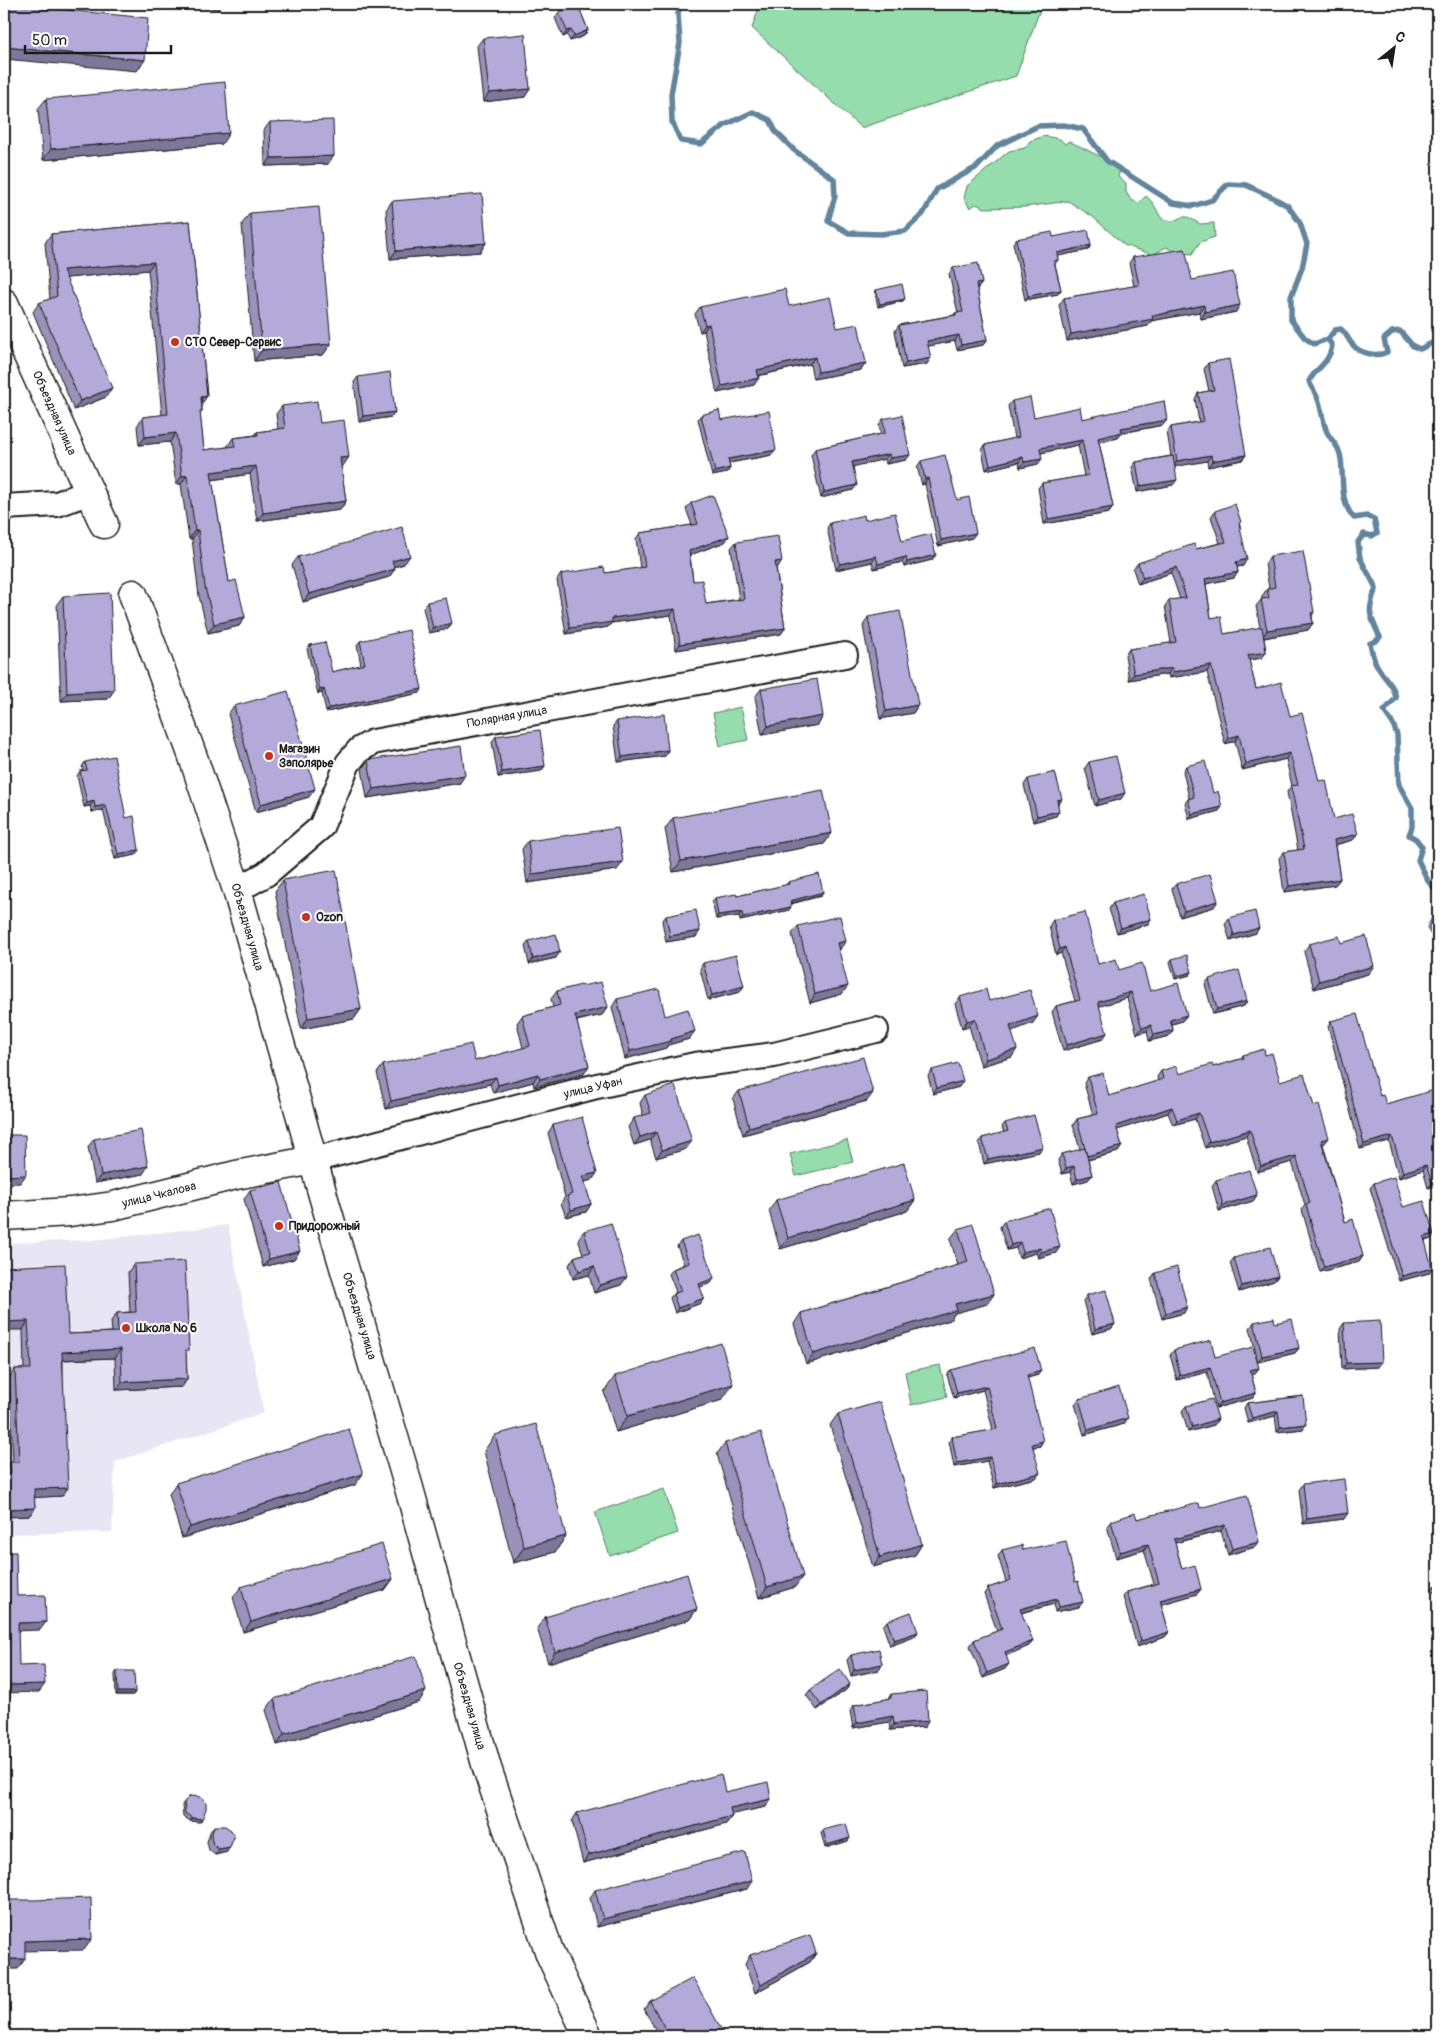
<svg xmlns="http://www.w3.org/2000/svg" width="1442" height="2040" viewBox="0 0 1442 2040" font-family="Pangolin,sans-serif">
<rect width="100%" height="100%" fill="#fff"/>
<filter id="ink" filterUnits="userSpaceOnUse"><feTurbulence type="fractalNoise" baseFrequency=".02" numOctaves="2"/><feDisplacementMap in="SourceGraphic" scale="10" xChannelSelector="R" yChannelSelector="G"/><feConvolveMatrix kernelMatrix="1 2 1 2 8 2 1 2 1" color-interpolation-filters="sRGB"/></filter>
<g filter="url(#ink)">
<!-- built -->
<path fill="#e8e6f4" d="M228 1225 264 1413 115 1462 112 1532 4 1534V1243L93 1240Z"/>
<!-- green -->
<path fill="#95ddac" stroke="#587c64" d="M760 4H1042L1016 76 861 128 752 28Z
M1044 136 1060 139 1065 144 1069 141 1113 163 1120 170 1118 177 1126 183V192L1131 200 1139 203 1146 196C1155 203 1156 210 1162 219L1173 221 1182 217H1188L1200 224 1214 223 1215 237 1200 242 1192 254 1174 252 1166 247 1153 255 1124 245 1093 217 1068 201 1025 207 985 208 976 204 970 208 964 198 967 186 1009 151 1025 148 1030 141Z
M741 707 748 740 720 746 713 713Z
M847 1140 853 1162 796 1176 790 1154Z
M940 1365 947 1397 911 1405 905 1372Z
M664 1489 678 1533 610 1556 595 1512Z"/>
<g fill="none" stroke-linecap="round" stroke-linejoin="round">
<!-- stream -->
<path stroke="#62849c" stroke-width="5.5" d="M680 4 678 14 680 43 671 94 672 122 681 141 701 144 725 125 753 112 770 120 776 132 794 150 834 179 835 196 828 221 849 233 881 234 905 231 923 214 937 189 977 167 997 146 1038 126 1064 125 1083 129 1107 161 1173 203 1193 206 1212 200 1228 184 1246 185 1274 198 1288 206 1300 223 1307 244 1302 268 1291 297V320L1305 338 1314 344 1328 339 1335 330 1341 329C1348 335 1347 339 1353 345 1360 354 1377 357 1387 352L1384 339 1392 332 1400 331 1413 346 1420 349 1438 340
M1328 339 1332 346C1329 364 1317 367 1309 381 1312 389 1317 395 1319 402 1322 412 1323 423 1327 432 1332 443 1339 444 1341 459 1344 480 1339 501 1354 518L1367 516 1374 519 1377 533 1372 536 1364 534 1358 542 1360 558 1376 588C1367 611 1369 615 1380 637L1376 641 1370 643C1372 652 1373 660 1378 667 1384 679 1394 684 1396 698L1384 711 1393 724 1397 735 1399 785 1412 808V827L1409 835 1416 839 1422 847 1418 860 1428 881 1438 893
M1438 910 1429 928 1438 942"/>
<defs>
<path id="street" d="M4 507 57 504 90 492
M237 890 266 874 321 827 348 763 359 750 373 742 845 655
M313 1160 597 1086 695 1065 774 1055 876 1030"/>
<path id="secondary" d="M4 303 104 524
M133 594 193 757 237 890 324 1199 409 1488 487 1768 550 1954 588 2036
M4 1216 70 1212 113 1206 236 1175 313 1160"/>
</defs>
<!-- street casing -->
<use href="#street" stroke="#1c1c1c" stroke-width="28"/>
<!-- secondary casing -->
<use href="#secondary" stroke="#1c1c1c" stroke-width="31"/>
<!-- street -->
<use href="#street" stroke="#fff" stroke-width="24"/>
<!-- secondary -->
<use href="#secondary" stroke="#fff" stroke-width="28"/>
</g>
<!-- wall -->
<path fill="#9a92bb" stroke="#1c1c1c" d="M566 4H588L578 5 588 30 584 36 570 41 567 35 563 37 555 18 559 12 575 6 567 7Z
M483 38 525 97 483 102 477 46Z
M46 99 222 144 43 160 38 109Z
M270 122 328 164 265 166 264 130Z
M392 201 486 243 480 252 390 259 386 210Z
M250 213 331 344 323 355 254 361 242 224Z
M190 221 207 396 202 403V411L200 414 204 450 227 447 233 438 255 435 257 432 278 429 276 414 282 406 320 423 343 466H341L346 501 340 510 257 521 250 474 212 480 229 582 245 617 239 626 208 633 199 596 192 539H189L181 484H176L170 442 139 445 137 426 143 417 162 415 148 270 66 278 106 397 74 410 33 312 39 303 50 299 45 243 51 234Z
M1053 237 1091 245 1088 250 1057 256 1058 260 1055 264 1061 290 1058 294 1025 300 1013 243 1016 239Z
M1133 257 1192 280 1236 312 1201 319 1199 312 1151 321 1148 326 1067 341 1059 305 1064 298 1134 286 1129 263Z
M953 268 982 283 978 288H977L987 340 983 345 957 350 955 341 928 346 927 364 902 368 895 331 899 325 954 315 955 313H958L949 274Z
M876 290 905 299 903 301 878 307 875 293Z
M789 306 837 328 866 363 861 370 813 379 810 364 758 376 754 385 717 393 704 331 700 332 695 314 700 307Z
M1208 363 1246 455 1242 460 1208 467 1207 461 1175 466 1173 485 1137 492 1132 467 1136 462 1171 456 1167 432 1171 427 1199 422 1195 399 1198 393 1209 391 1204 369Z
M358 377 395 412 391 417 359 422 354 382Z
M1012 401 1034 417 1082 419 1163 425 1122 433 1118 438 1099 442 1113 507 1109 513 1044 524 1038 488 1042 483 1084 476 1078 445 1041 453 1038 464 1020 468 1019 462 986 470 982 450 985 445 1014 438 1008 406Z
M701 415 721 420 772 455 729 463 730 468 727 473 712 476 698 419Z
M883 419 906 460 886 464 885 459 853 466V490L821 498 811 455 815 449 881 434 879 425Z
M921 461 957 500 972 538 938 546 925 484 922 485 917 467Z
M691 503 729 536 725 542 690 555 693 581 706 604 739 599 731 548 736 542 778 567H776L785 628 781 634 676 650 671 615 611 623 608 627 566 634 557 580 561 574 605 573 640 568 636 539 640 533 692 525 686 509Z
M1215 511 1240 525 1243 566 1237 567 1238 572 1234 578 1206 584 1211 618 1224 634 1260 628 1256 606 1262 599V596L1267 589 1269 588 1265 564 1270 556 1314 612 1312 616 1313 623 1308 630 1264 638 1266 652 1262 658 1249 660 1256 689 1290 716 1319 781 1334 819 1353 840 1335 845 1340 879 1335 885 1284 892 1279 858 1284 852 1298 850 1287 792 1291 786H1292L1286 759 1242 770 1235 741 1225 744 1207 672 1169 678 1168 674 1129 680 1125 655 1129 649 1171 643 1165 606 1169 600 1180 599 1171 573 1138 584 1133 569 1138 563 1220 543 1211 517Z
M865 520 902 541 932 560 904 567 902 562 874 569 872 562 836 570 827 528 830 523Z
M298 557 404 564 394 567 395 569 389 577 303 602 292 565Z
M63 596 114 690 108 699 61 701 57 604Z
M427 602 448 629 429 633 423 608Z
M868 617 918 705 913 713 880 719 863 626Z
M360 641 420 693 326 712 322 693 318 694 307 649 310 645 332 672 361 665 357 645Z
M761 689 823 716 818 725 762 735 755 697Z
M234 706 309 797 256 812 228 714Z
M617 721 668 750 665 756 618 762 613 726Z
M496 736 545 766 541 771 498 777 492 742Z
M368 760 460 783 367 798 362 769Z
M85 762 126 818 136 855 115 859 103 810 92 812 90 806 84 807 77 776 80 771H83L82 767Z
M1089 762 1121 799 1095 806 1085 768Z
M1186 766 1213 793 1219 811 1189 819 1185 803 1188 799 1189 798 1183 771Z
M1028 779 1058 804 1056 816 1033 822 1024 785Z
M673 818 832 833 824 844 673 872 665 829Z
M528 841 617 870 527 883 522 849Z
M283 880 361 1009 354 1019 301 1029 275 891Z
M788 882 823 892 821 896 791 904 789 910 740 921 739 916 716 919 712 902 715 898 737 896 786 885Z
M1176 884 1214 907 1180 917 1172 889Z
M1113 903 1151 919 1148 924 1117 933 1109 909Z
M666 916 696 937 666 942 662 921Z
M1229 918 1256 933 1230 941 1225 924Z
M1053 920 1098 964 1119 970 1187 1015 1182 1021 1172 1024 1173 1030 1169 1036 1149 1041 1147 1031 1137 1034 1127 998 1099 1006 1103 1039 1063 1051 1052 1012 1056 1006 1075 1001 1061 953 1056 955 1049 926Z
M798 926 840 949 838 950 842 994 810 1003 792 934Z
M529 941 556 958 529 964 525 946Z
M1341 943 1368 974 1314 989 1304 952 1309 944Z
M1172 959 1190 975 1175 979 1170 962Z
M703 963 740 992 708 1000 700 969Z
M1209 979 1247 1001 1244 1006 1213 1014 1205 984Z
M582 986 608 1007 602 1015 577 1021 584 1074 534 1087 533 1082 493 1093 490 1084 386 1109 377 1073 383 1065 475 1061 523 1048 517 1023 522 1016 553 1007 551 999 557 991Z
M960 997 989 1001 1033 1023 1011 1031 1012 1057 981 1066 969 1026 962 1028 955 1004Z
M617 999 665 1016 689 1039 668 1045 666 1048 625 1059 612 1007Z
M1331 1021 1386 1104 1438 1090V1132L1434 1133 1438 1148V1185L1428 1188 1423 1170 1399 1178 1389 1141 1360 1149 1328 1026Z
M1243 1055H1265L1280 1081 1325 1143 1323 1144 1345 1222 1363 1256 1359 1262 1320 1272 1302 1210 1305 1205 1292 1162 1257 1172 1246 1136 1205 1148 1195 1119 1173 1125 1168 1113 1117 1130 1122 1146 1118 1152 1088 1160 1092 1175 1088 1180 1073 1184 1070 1172 1062 1174 1058 1160 1062 1154 1080 1150 1073 1125 1077 1119 1093 1115 1084 1083 1088 1077 1109 1096 1158 1081 1157 1077 1161 1071 1179 1074 1213 1067 1240 1059Z
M932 1070 959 1087 933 1094 928 1076Z
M739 1091 867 1101 743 1135 733 1099Z
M645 1095 686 1149 656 1158 650 1140 634 1145 628 1127 634 1118 643 1116 640 1103Z
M1005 1123 1039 1152 984 1164 979 1143 982 1138 1004 1133 1002 1127Z
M553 1125 597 1173 592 1180 584 1182 591 1204 586 1212 566 1217 561 1203 565 1197 548 1133Z
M94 1139 143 1174 95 1183 88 1147Z
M1216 1180 1257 1195 1253 1201 1219 1211 1212 1186Z
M1374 1183 1403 1207 1431 1239 1425 1241 1429 1273 1399 1281 1370 1188Z
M250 1190 294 1259 263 1267 244 1199Z
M776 1200H915L907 1211 780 1249 769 1211Z
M1004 1221 1056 1253 1038 1258 1036 1253 1019 1258 1016 1248 1007 1250 1000 1227Z
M958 1229 994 1294 987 1304 955 1313 950 1320 806 1364 794 1324 801 1313 958 1265 950 1239Z
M584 1231 621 1285 594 1293 589 1275 573 1279 569 1265 574 1257 583 1254 578 1239Z
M681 1241 714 1278 711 1283 700 1287 701 1303 675 1313 670 1298 673 1294 676 1292 669 1274 673 1269 684 1264 677 1246Z
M1234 1258 1278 1276 1274 1281 1239 1292 1230 1263Z
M134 1264 186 1354 187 1379 182 1387 116 1390 115 1358 63 1360 62 1496 34 1497 35 1508 29 1516 4 1517V1471L10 1462H13L9 1378 15 1369H24L23 1330 4 1267 68 1334 112 1332 111 1321 117 1313 130 1312 128 1272Z
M1155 1273 1184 1313 1162 1319 1151 1279Z
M1087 1295 1115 1324 1111 1329 1092 1334 1083 1301Z
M1254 1322 1275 1323 1299 1348 1295 1353 1258 1362 1250 1328Z
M1344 1323 1378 1367 1342 1369 1340 1329Z
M1174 1350 1215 1357 1259 1368 1255 1373 1251 1374 1256 1393 1253 1398 1216 1408 1207 1372 1177 1380 1170 1355Z
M951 1370 1038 1375 1027 1378 1040 1446 1033 1447 1036 1478 994 1488 987 1461 954 1467 949 1441 952 1437 993 1430 983 1390 954 1398 947 1375Z
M615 1376 722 1400 616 1432 604 1392Z
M1303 1396V1429L1277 1432 1275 1416 1248 1423 1244 1408 1247 1403Z
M1079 1399 1124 1424 1084 1435 1075 1404Z
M1186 1406 1218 1419 1214 1425 1188 1432 1182 1411Z
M838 1414 922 1544 915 1555 873 1567 830 1425Z
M495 1435 566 1536 555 1552 513 1563 484 1451Z
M725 1443 795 1587 759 1598 717 1454Z
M176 1483 355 1485 182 1538 169 1494Z
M1303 1484 1344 1519 1303 1524 1299 1490Z
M1200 1508 1259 1542 1255 1547 1228 1555 1221 1531 1175 1543 1182 1569 1201 1589 1197 1594 1161 1604 1169 1632 1165 1637 1137 1647 1123 1597 1127 1592 1154 1584 1144 1550 1116 1558 1107 1526 1111 1521 1137 1519Z
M1002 1550H1023L1079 1607 1055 1612 1054 1604 1021 1613 1033 1641 1029 1646 1006 1655 1005 1669 983 1678 970 1646 974 1640 997 1631 984 1594 988 1588 1006 1582 998 1556Z
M393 1579 385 1590 243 1632 233 1597 241 1587Z
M1438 1583V1597L1432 1589 1434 1586Z
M697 1609 689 1620 548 1663 537 1628 545 1617Z
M887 1621 918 1632 914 1637 890 1646 883 1626Z
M851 1655 882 1664 879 1670 851 1676 847 1660Z
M117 1671 135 1692 133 1695H116L115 1674Z
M850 1684 846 1690 817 1710 806 1695 810 1690Z
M891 1694 925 1727 890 1730 889 1722 853 1728 850 1711 854 1705 888 1699Z
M274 1699 419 1702 277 1745 266 1710Z
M725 1792 766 1807 731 1814 732 1816 726 1824 583 1863 572 1821 577 1813Z
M184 1802 202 1819 200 1822 190 1821 183 1816 182 1805Z
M214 1826 227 1852 215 1855 209 1850 207 1842 210 1832Z
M823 1830 848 1841 825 1848 821 1833Z
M747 1889 597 1927 590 1898 595 1890Z
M816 1953 810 1962 755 1993 745 1964 750 1955Z
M650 2001 725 2036H659L644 2009Z"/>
<!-- shaded-wall -->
<path fill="#7d7799" stroke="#1c1c1c" d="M168 4H223L219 9Z
M347 4H371L370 6Z
M400 4H421L420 6Z
M569 4H588L567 7Z
M571 30 567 35 563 37 567 31Z
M588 30 584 36 570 41 574 36Z
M4 47 145 60 137 71 4 59Z
M530 89 525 97 483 102 489 93Z
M229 133 222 144 43 160 51 149Z
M334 156 328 164 265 166 271 158Z
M486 243 480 252 390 259 396 251Z
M1091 245 1088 250 1053 257 1057 253Z
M154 262 148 270 57 279 63 270Z
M982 283 978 288 973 289 976 284Z
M1061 290 1058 294 1025 300 1028 296Z
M905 299 903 301 878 307 880 304Z
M1204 305 1199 312 1151 321 1148 326 1067 341 1071 334 1152 316Z
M1240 305 1236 312 1201 319 1205 312Z
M709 324 704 331 700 332 705 325Z
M959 335 955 341 924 347 927 341Z
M987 340 983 345 957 350 961 345Z
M331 344 323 355 254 361 262 350Z
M815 357 810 364 752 377 757 370Z
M931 358 927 364 902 368 906 363Z
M866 363 861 370 813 379 818 372Z
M759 378 754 385 717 393 722 386Z
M112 388 106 397 74 410 80 401Z
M207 396 201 405V397Z
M395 412 391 417 359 422 363 416Z
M1167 420 1163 425 1122 433 1118 438 1094 443 1098 438 1121 428Z
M176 433 170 442 139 445 145 437Z
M1082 440 1078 445 1036 454 1040 448Z
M776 450 772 455 724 464 728 459Z
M889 454 885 459 848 468 852 462Z
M910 455 906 460 886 464 890 458Z
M1211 455 1207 461 1173 467 1177 461Z
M1246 455 1242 460 1208 467 1212 461Z
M349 457 343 466 334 467 340 458Z
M1023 457 1019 462 986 470 990 465Z
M1042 459 1038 464 1020 468 1024 462Z
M256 466 250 474 205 481 211 472Z
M730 468 727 473 712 476 715 472Z
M187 475 181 484H176L182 476Z
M928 478 925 484 922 485 925 479Z
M1177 480 1173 485 1137 492 1140 486Z
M857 485 853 490 821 498 824 492Z
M346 501 340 510 257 521 263 513Z
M1113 507 1109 513 1044 524 1048 519Z
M195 530H198L192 539H189Z
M976 533 972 538 938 546 941 540Z
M729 536 725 542 685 557 689 551Z
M936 555 932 560 904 567 907 562Z
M410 556 404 564 386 569 392 561Z
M876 556 872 562 836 570 840 564Z
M906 557 902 562 874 569 878 564Z
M1247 559 1243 566 1231 568 1236 562Z
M782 561 778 567 771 568 775 562Z
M1176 567 1171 573 1138 584 1143 578Z
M395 569 389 577 303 602 309 594Z
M1238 572 1234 578 1201 585 1205 579Z
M675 609 671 615 611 623 608 627 566 634 570 628 612 618Z
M245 617 239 626 208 633 214 624Z
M452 623 448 629 429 633 433 628Z
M1313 623 1308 630 1262 638 1267 630Z
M785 628 781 634 676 650 680 644Z
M1266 652 1262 658 1244 661 1248 655Z
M1211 665 1207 672 1169 678 1173 672Z
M1172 668 1168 674 1129 680 1134 674Z
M324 689 322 693 318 694 320 690Z
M422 689 420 693 326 712 329 708Z
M114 690 108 699 61 701 67 693Z
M918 705 913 713 880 719 886 711Z
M823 716 818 725 762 735 768 726Z
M1239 735 1235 741 1225 744 1229 738Z
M668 750 665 756 618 762 622 757Z
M1290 753 1286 759 1242 770 1246 764Z
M545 766 541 771 498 777 502 772Z
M465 775 460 783 367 798 373 789Z
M315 789 309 797 256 812 261 804Z
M1125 793 1121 799 1095 806 1099 800Z
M1062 799 1058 804 1057 800Z
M94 801 90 806 84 807 87 803Z
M106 805 103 810 92 812 95 807Z
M1222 807 1219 811 1189 819 1192 814Z
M1059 811 1056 816 1033 822 1037 816Z
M832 833 824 844 673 872 681 861Z
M1358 834 1353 840 1330 846 1334 840Z
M139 850 136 855 115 859 118 854Z
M623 862 617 870 527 883 532 874Z
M1340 879 1335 885 1284 892 1289 886Z
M823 892 821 896 787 904 790 901Z
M1218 901 1214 907 1180 917 1184 911Z
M791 907 789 910 740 921 743 917Z
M742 912 739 916 716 919 718 915Z
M1151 919 1148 924 1117 933 1121 928Z
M1259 928 1256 933 1230 941 1234 935Z
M700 931 696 937 666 942 670 936Z
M846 941 840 949 831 952 837 943Z
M1065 947 1061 953 1056 955 1060 949Z
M560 952 556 958 529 964 533 959Z
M1374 966 1368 974 1314 989 1319 981Z
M1192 972 1190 975 1175 979 1177 976Z
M744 986 740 992 708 1000 712 995Z
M848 986 842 994 810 1003 815 994Z
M1131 992 1127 998 1094 1008 1098 1002Z
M1247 1001 1244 1006 1213 1014 1217 1009Z
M608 1007 602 1015 570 1022 575 1015Z
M361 1009 354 1019 301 1029 308 1018Z
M1187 1015 1182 1021 1166 1026 1170 1020Z
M1038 1016 1033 1023 1005 1034 1010 1026Z
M975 1019 969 1026 962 1028 967 1021Z
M1151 1025 1147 1031 1137 1034 1142 1028Z
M1173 1030 1169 1036 1149 1041 1154 1035Z
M695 1031 689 1039 668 1045 666 1048 625 1059 630 1051Z
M1107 1033 1103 1039 1063 1051 1067 1045Z
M1017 1049 1012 1057 981 1066 986 1059Z
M589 1066 584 1074 534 1087 540 1079Z
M538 1074 533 1082 493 1093 498 1085Z
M496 1077 490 1084 386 1109 391 1101Z
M963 1081 959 1087 933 1094 937 1088Z
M873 1093 867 1101 743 1135 749 1127Z
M1172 1107 1168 1113 1112 1132 1116 1126Z
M1199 1113 1195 1119 1173 1125 1177 1120Z
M1438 1128V1132L1429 1135 1433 1129Z
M1250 1130 1246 1136 1205 1148 1209 1142Z
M656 1132 650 1140 634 1145 640 1137Z
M1392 1136 1389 1141 1360 1149 1364 1144Z
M1329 1138 1325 1143 1317 1146 1321 1140Z
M692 1141 686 1149 656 1158 662 1150Z
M1122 1146 1118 1152 1083 1161 1087 1156Z
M1043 1147 1039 1152 984 1164 988 1159Z
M1296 1156 1292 1162 1257 1172 1261 1166Z
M1426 1165 1423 1170 1399 1178 1403 1172Z
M148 1166 143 1174 95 1183 101 1175Z
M1074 1166 1070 1172 1062 1174 1066 1168Z
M597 1173 592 1180 578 1184 583 1176Z
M26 1175 20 1183 4 1184V1176Z
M1092 1175 1088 1180 1073 1184 1077 1179Z
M1438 1181V1185L1428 1188 1432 1183Z
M1257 1195 1253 1201 1219 1211 1223 1205Z
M915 1200 907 1211 780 1249 788 1238Z
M591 1204 586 1212 566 1217 571 1210Z
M1434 1234 1431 1239 1420 1242 1424 1237Z
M1020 1242 1016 1248 1007 1250 1011 1245Z
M1060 1247 1056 1253 1038 1258 1041 1252Z
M1040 1248 1036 1253 1019 1258 1023 1252Z
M300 1251 294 1259 263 1267 269 1259Z
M1363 1256 1359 1262 1320 1272 1324 1267Z
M594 1266 589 1275 573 1279 579 1271Z
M1432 1268 1429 1273 1399 1281 1402 1276Z
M1278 1276 1274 1281 1239 1292 1242 1286Z
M627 1277 621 1285 594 1293 600 1285Z
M714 1278 711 1283 695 1289 699 1284Z
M994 1294 987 1304 955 1313 950 1320 806 1364 813 1354 955 1304Z
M704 1298 701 1303 675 1313 678 1308Z
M1187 1307 1184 1313 1162 1319 1166 1313Z
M28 1321 23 1330H4V1322Z
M1115 1324 1111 1329 1092 1334 1095 1329Z
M1299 1348 1295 1353 1258 1362 1262 1356Z
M121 1349 115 1358 56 1360 62 1352Z
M1382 1362 1378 1367 1342 1369 1346 1363Z
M1210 1367 1207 1372 1177 1380 1180 1375Z
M1259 1368 1255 1373 1246 1375 1250 1370Z
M1041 1371 1038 1375 1024 1379 1027 1375Z
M187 1379 182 1387 116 1390 122 1382Z
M733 1384 722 1400 616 1432 628 1416Z
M987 1386 983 1390 954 1398 957 1393Z
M1256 1393 1253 1398 1216 1408 1220 1403Z
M1278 1411 1275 1416 1248 1423 1252 1418Z
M1128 1418 1124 1424 1084 1435 1088 1430Z
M1218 1419 1214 1425 1188 1432 1192 1427Z
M1306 1424 1303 1429 1277 1432 1280 1427Z
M1043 1441 1040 1446 1029 1448 1032 1444Z
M990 1457 987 1461 954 1467 957 1463Z
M1040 1473 1036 1478 994 1488 997 1484Z
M363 1474 355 1485 182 1538 190 1527Z
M68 1488 62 1496 28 1498 34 1489Z
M35 1508 29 1516 4 1517V1509Z
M1348 1513 1344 1519 1303 1524 1307 1519Z
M1225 1525 1221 1531 1170 1544 1174 1539Z
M566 1536 555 1552 513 1563 524 1547Z
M1259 1542 1255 1547 1228 1555 1232 1549Z
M922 1544 915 1555 873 1567 880 1557Z
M1148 1544 1144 1550 1116 1558 1120 1552Z
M803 1576 795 1587 759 1598 767 1587Z
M393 1579 385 1590 243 1632 251 1622Z
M1201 1589 1197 1594 1156 1606 1160 1600Z
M1057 1599 1054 1604 1016 1614 1020 1609Z
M1083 1602 1079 1607 1055 1612 1059 1607Z
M697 1609 689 1620 548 1663 555 1652Z
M46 1622 40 1630 13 1631 18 1623Z
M918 1632 914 1637 890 1646 894 1640Z
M1169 1632 1165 1637 1137 1647 1141 1641Z
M1033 1641 1029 1646 1001 1658 1005 1652Z
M882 1664 879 1670 851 1676 854 1670Z
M1009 1664 1005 1669 983 1678 987 1673Z
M45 1684 39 1692 5 1693 10 1685Z
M850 1684 846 1690 817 1710 821 1705Z
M426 1691 419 1702 277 1745 284 1734Z
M118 1692H135L133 1695H116Z
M4 1697H10L5 1704H4Z
M893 1716 889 1722 853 1728 857 1723Z
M928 1721 925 1727 890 1730 894 1724Z
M771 1799 766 1807 724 1816 730 1808Z
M732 1816 726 1824 583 1863 588 1855Z
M192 1818 202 1819 200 1822 190 1821Z
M850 1838 848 1841 825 1848 827 1845Z
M230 1847 227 1852 215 1855 219 1849Z
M752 1881 747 1889 597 1927 603 1919Z
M92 1939 84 1950 18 1951 25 1941Z
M816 1953 810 1962 755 1993 761 1985Z
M4 1959H25L18 1969H4Z"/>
<!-- building -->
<path fill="#b3aada" stroke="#1c1c1c" d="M4 4 148 18 145 60 4 47Z
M578 5 588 30 574 36 571 30 567 31 559 12Z
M525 34 530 89 489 93 483 38Z
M225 82 229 133 51 149 46 99Z
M333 120 334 156 271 158 270 122Z
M482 194 486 243 396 251 392 201Z
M319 207 331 344 262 350 250 213Z
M190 221 207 396 201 397 202 411H200L204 450 235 446 233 438 258 435 257 432 285 428 282 406 317 401 320 423 344 420 349 457 340 458 346 501 263 513 256 466 211 472 229 582 236 580 245 617 214 624 205 587 198 530H195L187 475 182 476 176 433 145 437 143 417 168 414 154 262 63 270 112 388 80 401 39 303 57 296 51 234Z
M1088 230 1091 245 1057 253 1058 260 1054 261 1061 290 1028 296 1016 239 1052 232 1053 237Z
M1185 249 1192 280 1233 272 1240 305 1205 312 1204 305 1152 316 1153 319 1071 334 1064 298 1139 285 1133 257Z
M978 263 982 283 976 284 987 340 961 345 959 335 927 341 931 358 906 363 899 325 956 315 955 313 963 312 953 268Z
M902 284 905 299 880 304 876 290Z
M785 289 789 306 830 297 837 328 858 324 866 363 818 372 815 357 757 370 759 378 722 386 709 324 705 325 700 307Z
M1229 359 1246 455 1212 461 1211 455 1177 461 1171 427 1204 421 1198 393 1214 390 1208 363Z
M390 372 395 412 363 416 358 377Z
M1030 397 1034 417 1080 407 1082 419 1164 401 1167 420 1121 428 1122 432 1098 438 1113 507 1048 519 1042 483 1089 475 1082 440 1040 448 1042 459 1024 462 1023 457 990 465 985 445 1019 437 1012 401Z
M719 410 721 420 769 411 776 450 728 459 730 468 715 472 701 415Z
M902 415 910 455 890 458 889 454 852 462 857 485 824 492 815 449 885 433 883 419Z
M945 455 957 500 969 497 976 533 941 540 928 478 925 479 921 461Z
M1173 456 1177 480 1140 486 1136 462Z
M713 495 729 536 689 551 693 581 702 580 706 604 744 599 736 542 778 536 782 561 775 562 785 628 680 644 675 609 612 618V622L570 628 561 574 604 567 605 573 645 567 640 533 698 524 691 503Z
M1235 504 1241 522 1239 523 1247 559 1236 562 1238 572 1205 579 1211 618 1221 616 1224 634 1262 627 1266 652 1248 655 1256 689 1281 682 1290 716 1302 713 1319 781 1326 780 1334 819 1352 814 1358 834 1334 840 1340 879 1289 886 1284 852 1304 849 1291 786 1298 785 1290 753 1246 764 1239 735 1229 738 1211 665 1173 672 1172 668 1134 674 1129 649 1176 642 1169 600 1186 598 1176 567 1143 578 1138 563 1194 544 1196 549 1226 542 1215 511Z
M895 513 902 541 931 534 936 555 907 562 906 557 878 564 876 556 840 564 830 523 864 515 865 520Z
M402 527 410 556 392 561 395 569 309 594 298 557Z
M1303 551 1314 612 1311 613 1313 623 1267 630 1261 599 1269 598 1267 589 1275 587 1270 556Z
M110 593 114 690 67 693 63 596Z
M446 598 452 623 433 628 427 602Z
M900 611 918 705 886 711 868 617Z
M409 630 422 689 329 708 324 689 320 690 310 645 325 642 332 672 365 664 360 641Z
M817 679 823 716 768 726 761 689Z
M288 691 315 789 261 804 234 706Z
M664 714 668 750 622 757 617 721Z
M540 730 545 766 502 772 496 736Z
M461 746 465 775 373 789 368 760Z
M114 756 126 818 134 816 139 850 118 854 106 805 95 807 94 801 87 803 80 771 87 770 85 762Z
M1116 756 1125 793 1099 800 1089 762Z
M1205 761 1213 793 1218 791 1222 807 1192 814 1188 799 1194 797 1186 766Z
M1055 772 1062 799 1057 800 1059 811 1037 816 1028 779Z
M823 790 832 833 681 861 673 818Z
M618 828 623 862 532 874 528 841Z
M336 870 361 1009 308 1018 283 880Z
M819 874 823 892 790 901 791 907 743 917 742 912 718 915 715 898 736 894 737 896 789 884 788 882Z
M1210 874 1218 901 1184 911 1176 884Z
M1144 894 1151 919 1121 928 1113 903Z
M696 910 700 931 670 936 666 916Z
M1255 911 1259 928 1234 935 1229 918Z
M1085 912 1098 964 1116 959 1119 970 1142 963 1150 991 1178 983 1187 1015 1170 1020 1173 1030 1154 1035 1151 1025 1142 1028 1131 992 1098 1002 1107 1033 1067 1045 1056 1006 1080 1000 1065 947 1060 949 1053 920Z
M840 916 846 941 837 943 848 986 815 994 798 926Z
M556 934 560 952 533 959 529 941Z
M1339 936 1341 943 1366 936 1374 966 1319 981 1309 944Z
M736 955 744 986 712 995 703 963Z
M1187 955 1192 972 1177 976 1172 959Z
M1239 970 1247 1001 1217 1009 1209 979Z
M601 982 608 1007 575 1015 589 1066 540 1079 538 1074 498 1085 496 1077 391 1101 383 1065 471 1044 475 1061 530 1046 522 1016 560 1005 557 991 581 985 582 986Z
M659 989 665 1016 688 1009 695 1031 671 1039V1041L630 1051 617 999Z
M986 989 989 1001 1030 990 1038 1016 1010 1026 1017 1049 986 1059 975 1019 967 1021 960 997Z
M1357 1014 1380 1096 1383 1095 1386 1104 1438 1089V1128L1433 1129 1438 1148V1181L1432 1183 1426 1165 1403 1172 1392 1136 1364 1144 1331 1021Z
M1264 1049 1265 1055 1272 1053 1280 1081 1304 1074 1314 1106 1319 1105 1329 1138 1321 1140 1345 1222 1353 1219 1363 1256 1324 1267 1306 1205 1310 1203 1296 1156 1261 1166 1250 1130 1209 1142 1199 1113 1177 1120 1172 1107 1116 1126 1122 1146 1087 1156 1077 1119 1098 1114 1088 1077 1103 1073 1109 1096 1163 1079 1161 1071 1176 1066 1179 1074 1212 1064 1213 1067 1244 1058 1243 1055Z
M863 1057 873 1093 749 1127 739 1091Z
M958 1063 963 1081 937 1088 932 1070Z
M675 1085 692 1141 662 1150 656 1132 640 1137 634 1118 651 1113 645 1095Z
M1034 1115 1043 1147 988 1159 982 1138 1008 1131 1005 1123Z
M582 1117 597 1173 583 1176 591 1204 571 1210 567 1196 572 1194 553 1125Z
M141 1130 148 1166 101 1175 94 1139Z
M4 1135H25L26 1175 4 1176Z
M1085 1148 1092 1175 1077 1179 1074 1166 1066 1168 1062 1154Z
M904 1163 915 1200 788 1238 776 1200Z
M1249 1170 1257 1195 1223 1205 1216 1180Z
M1394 1177 1403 1207 1424 1201 1434 1234 1424 1237 1432 1268 1402 1276 1374 1183Z
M281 1182 300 1251 269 1259 250 1190Z
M1050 1208 1060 1247 1041 1252 1040 1248 1023 1252 1020 1242 1011 1245 1004 1221Z
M611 1223 627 1277 600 1285 594 1266 579 1271 574 1257 590 1252 584 1231Z
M973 1224 994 1294 955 1304 957 1310 813 1354 801 1313 968 1262 958 1229Z
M698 1235 714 1278 699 1284 704 1298 678 1308 673 1294 681 1291 673 1269 689 1263 681 1241Z
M1270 1247 1278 1276 1242 1286 1234 1258Z
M185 1261 189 1350H186L187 1379 122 1382 121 1349 62 1352 68 1488 34 1489 35 1508 4 1509V1475L11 1474 10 1462H19L15 1369H31L28 1321 4 1322V1267L65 1264 68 1334 118 1332 117 1313 136 1312 134 1264Z
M1177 1267 1187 1307 1166 1313 1155 1273Z
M1106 1290 1115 1324 1095 1329 1087 1295Z
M1274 1318 1275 1323 1292 1319 1299 1348 1262 1356 1254 1322Z
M1380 1321 1382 1362 1346 1363 1344 1323Z
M1211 1340 1215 1357 1253 1347 1259 1368 1250 1370 1256 1393 1220 1403 1210 1367 1180 1375 1174 1350Z
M721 1343 733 1384 628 1416 615 1376Z
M1035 1348 1041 1371 1027 1375 1043 1441 1032 1444 1040 1473 997 1484 990 1457 957 1463 952 1437 997 1429 987 1386 957 1393 951 1370Z
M1119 1387 1128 1418 1088 1430 1079 1399Z
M1303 1396 1306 1424 1280 1427 1278 1411 1252 1418 1247 1403Z
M1212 1399 1218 1419 1192 1427 1186 1406Z
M880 1402 922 1544 880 1557 838 1414Z
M536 1424 566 1536 524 1547 495 1435Z
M349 1429 363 1474 190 1527 176 1483Z
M761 1432 803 1576 767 1587 725 1443Z
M1344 1479 1348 1513 1307 1519 1303 1484Z
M1247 1495 1259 1542 1232 1549 1225 1525 1174 1539 1182 1569 1195 1565 1201 1589 1160 1600 1169 1632 1141 1641 1127 1592 1159 1583 1148 1544 1120 1552 1111 1521 1135 1513 1137 1519 1199 1503 1200 1508Z
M1066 1541 1075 1582 1078 1581 1083 1602 1059 1607 1057 1599 1020 1609 1033 1641 1005 1652 1009 1664 987 1673 974 1640 1002 1629 988 1588 1011 1580 1002 1550 1022 1545 1023 1550Z
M382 1544 393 1579 251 1622 241 1587Z
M4 1552H16L17 1596 45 1595 46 1622 18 1623 19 1666 44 1665 45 1684 10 1685V1697H4Z
M687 1574 697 1609 555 1652 545 1617Z
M1438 1583V1592L1434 1586Z
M911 1612 918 1632 894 1640 887 1621Z
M879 1649 882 1664 854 1670 851 1655Z
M416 1656 426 1691 284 1734 274 1699Z
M840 1669 850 1684 821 1705 810 1690Z
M117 1671H134L135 1692H118Z
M926 1691 928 1721 894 1724 893 1716 857 1723 854 1705 891 1698V1694Z
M721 1774 725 1792 768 1782 771 1799 730 1808 732 1816 588 1855 577 1813Z
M190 1796 201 1797 206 1802V1809L202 1819 192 1818 185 1813 184 1802Z
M846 1824 850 1838 827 1845 823 1830Z
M214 1826H225L231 1830 234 1837 230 1847 219 1849 213 1845 211 1837Z
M745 1852 752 1881 603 1919 595 1890Z
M91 1898 92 1939 25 1941V1959H4V1900H33Z
M810 1935 816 1953 761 1985 750 1955Z
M693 1978 725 2036H669L650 2001Z"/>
</g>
<!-- markers -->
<g fill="#c8321e" stroke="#fff" stroke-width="2">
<circle cx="175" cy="342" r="5"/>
<circle cx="269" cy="756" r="5"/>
<circle cx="306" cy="917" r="5"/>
<circle cx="279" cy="1226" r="5"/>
<circle cx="126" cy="1328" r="5"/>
</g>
<g text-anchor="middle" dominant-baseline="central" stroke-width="4" stroke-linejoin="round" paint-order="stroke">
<!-- poi labels -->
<g font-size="12" font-weight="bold" fill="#1c1c1c" stroke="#fff" text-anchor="start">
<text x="185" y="342">СТО Север-Сервис</text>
<text x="279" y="749">Магазин<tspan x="279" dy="14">Заполярье</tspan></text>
<text x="316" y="917">Ozon</text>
<text x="289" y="1226">Придорожный</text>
<text x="136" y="1328">Школа № 6</text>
</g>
<!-- street labels -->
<g font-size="12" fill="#1c1c1c" stroke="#fff">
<text transform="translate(54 413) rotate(66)">Объездная улица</text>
<text transform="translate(507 717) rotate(-10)">Полярная улица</text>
<text transform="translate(247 927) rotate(74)">Объездная улица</text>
<text transform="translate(593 1088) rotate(-13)">улица Уфан</text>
<text transform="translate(159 1195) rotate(-14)">улица Чкалова</text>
<text transform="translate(359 1316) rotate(73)">Объездная улица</text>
<text transform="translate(469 1706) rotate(74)">Объездная улица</text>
</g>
</g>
<!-- margin -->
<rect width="1442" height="2040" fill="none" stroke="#fff" stroke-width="20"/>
<rect x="10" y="10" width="1422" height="2020" fill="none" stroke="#1c1c1c" stroke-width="2" filter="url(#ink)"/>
<!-- north arrow -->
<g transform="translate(1394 48) rotate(30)" stroke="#ffffff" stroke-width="4" paint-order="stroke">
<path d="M0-4L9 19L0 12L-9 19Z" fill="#1c1c1c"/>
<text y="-8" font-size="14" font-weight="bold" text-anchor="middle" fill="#1c1c1c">С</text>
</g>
<!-- scale -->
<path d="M25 45v8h146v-8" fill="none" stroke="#1c1c1c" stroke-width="2.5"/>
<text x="32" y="45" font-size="15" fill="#1c1c1c" stroke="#ffffff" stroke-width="4" paint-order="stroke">50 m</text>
</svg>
